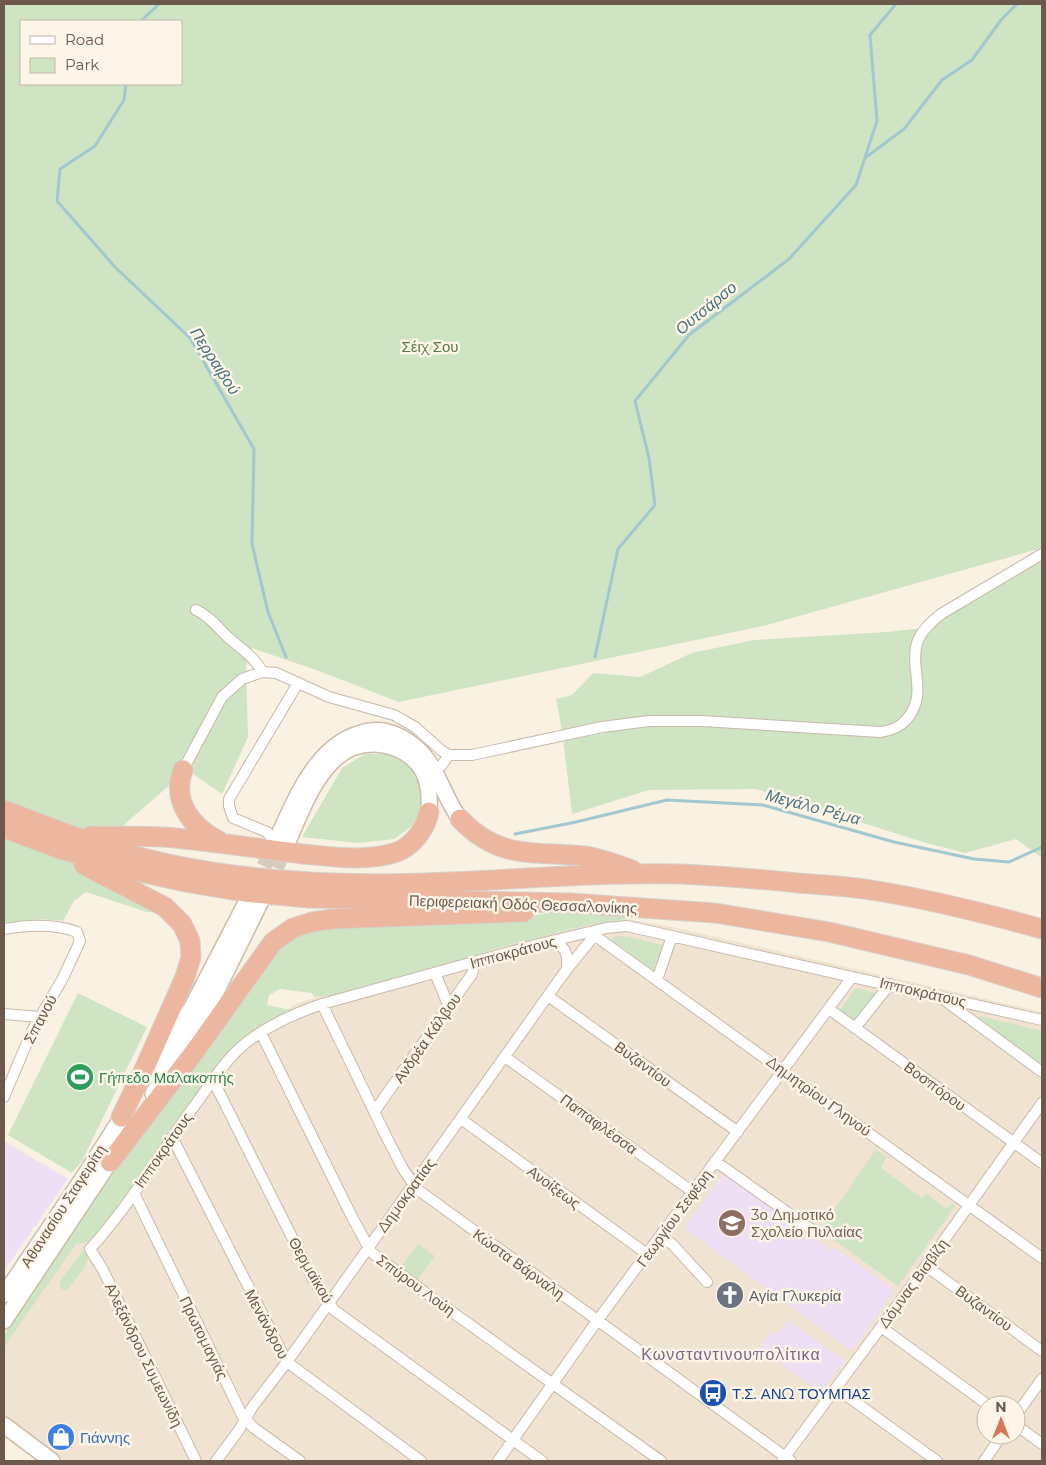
<svg xmlns="http://www.w3.org/2000/svg" width="1046" height="1465" viewBox="0 0 1046 1465" font-family="Montserrat,sans-serif">
<rect width="100%" height="100%" fill="#f9f1e2"/>
<!-- residential -->
<path fill="#f0e3d1" fill-rule="evenodd" d="M626 919 668 926 1042 1012V1461H37L4 1437V1337L53 1269 245 1034 298 1003 498 941ZM986 1405H1016V1435H986Z"/>
<!-- education -->
<path fill="#eedff5" d="M4 1141 68 1179 4 1271Z
M724 1174 832 1251 835 1248 894 1290 852 1351 684 1228Z
M788 1320 845 1361 821 1392 760 1348 772 1331 777 1335Z"/>
<!-- green -->
<path fill="#cfe4c3" fill-rule="evenodd" d="M4 4H1042V548L767 625 399 702 319 671 252 648 246 667 248 737 222 794 187 770 126 823 88 873 155 912H147L86 892 74 901 63 921 40 919 4 924ZM21 21H181V84H21Z
M1042 560V858L1016 839 965 853 923 842 756 789 649 790 572 814 562 730 556 699 572 695 593 673 640 677 692 653 754 640 887 632 923 628 993 590Z
M365 754H387L405 762 421 778 426 798 421 819 394 839 358 843 302 837 342 768Z
M564 911 623 912 626 919 584 926 493 949 476 957 338 995 314 997 312 993 280 989 269 995 267 1005 295 1011 248 1038 99 1234 88 1242 76 1244 4 1347V1335L132 1141 272 949 297 930 521 917Z
M616 936 629 937 663 945 653 970 612 940Z
M855 989H862L876 993 854 1021 840 1010Z
M78 993 147 1027 82 1161 72 1173 8 1135Z
M980 1016 1042 1031V1065L981 1021 979 1018Z
M876 1149 886 1157 881 1168 922 1198 926 1193 947 1209 952 1203 955 1206 898 1286 820 1230Z
M418 1244 435 1256 417 1280 400 1268Z
M85 1250 87 1251 89 1256 84 1268 67 1290H63L60 1286V1281L77 1258Z"/>
<g fill="none" stroke-linecap="round" stroke-linejoin="round">
<!-- stream -->
<path stroke="#a1c7d0" stroke-width="3" d="M141 21 159 4
M126 84 124 100 95 146 60 169 57 201 115 267 190 338 254 449 252 544 268 612 286 657
M865 158 904 129 942 80 972 60 1001 20 1017 4
M595 657 618 549 655 505 649 458 635 401 689 335 789 259 856 185 877 121 870 35 896 4
M515 834 576 822 667 800 763 805 894 842 974 859 1009 862 1042 847"/>
<!-- secondary-tunnel -->
<path stroke="#d6cbbc" stroke-width="15" stroke-dasharray="15 8" stroke-linecap="butt" d="M254 887 275 843
M267 889 286 846"/>
<defs>
<path id="street" d="M196 610C210 616 218 628 229 638 241 649 255 657 262 672L276 673 285 677 329 697 394 715 415 727 442 751 449 755H472L602 727 649 721H702L880 732C891 731 899 728 907 719 929 692 908 668 918 640 923 629 932 621 941 614L1042 554
M183 770 222 697 242 679 262 672
M434 771 441 766 449 755
M275 843 267 832 233 818 229 806V799L298 683
M4 929C27 925 54 923 77 932L80 941 63 978 32 1031 4 1097
M594 935 1042 1258
M548 943C566 943 568 953 567 969
M435 973 449 1007
M657 980 672 936
M548 996 738 1132
M943 999 1042 1072
M322 1004 385 1134 403 1169 417 1189 791 1461
M829 1009 1042 1163
M4 1014 40 1017
M855 1028 890 984
M261 1033 351 1215 371 1252 434 1299 661 1461
M505 1057 693 1192
M213 1080 313 1279 334 1310 542 1461
M374 1112 472 974 475 962
M461 1119 647 1254
M172 1137 287 1362 421 1461
M715 1161 815 1232
M134 1193 242 1415 254 1428 300 1461
M660 1236 672 1244 707 1282
M926 1266 1042 1351
M881 1327 988 1405
M836 1388 937 1461
M1016 1415 1042 1379
M1016 1425 1042 1444
M196 1461 103 1270 90 1249C131 1204 162 1150 198 1101 212 1082 224 1062 241 1047 264 1027 293 1014 322 1004L539 944 606 928 627 926 1042 1020
M216 1461 239 1430 253 1406 287 1362 567 969 599 930
M498 1461 597 1321 852 977
M782 1461 915 1281 1042 1103
M984 1461 1002 1435"/>
<path id="secondary" d="M275 843C296 799 316 740 370 731 389 728 408 739 421 752 439 771 444 798 460 819
M286 846C299 817 311 781 335 759 359 737 397 740 418 764 429 777 430 796 429 812
M149 1075 192 1007 249 897
M153 1094 217 990 262 899
M4 1295 81 1181 127 1109
M4 1321 115 1154
M4 1425 52 1461"/>
<path id="highway" d="M183 770C171 802 193 828 219 841
M4 810C38 823 73 837 108 848 168 867 233 877 296 881 424 891 553 871 682 874 721 876 760 879 798 883 824 885 851 886 877 891 933 900 988 914 1042 929
M460 819C499 860 533 851 584 856 600 858 617 865 632 870
M4 828 60 849 127 869 185 882 244 892 309 898 570 903 715 913 829 932 969 965 1042 988
M91 836C118 837 147 835 175 838 217 842 260 849 303 854 333 857 368 862 397 852 413 846 426 828 429 812
M84 865 165 907 182 924 190 941 191 957 185 977 143 1072 121 1117
M110 1162 195 1051 273 942 293 928 312 922 333 919 524 912"/>
</defs>
<!-- street casing -->
<use href="#street" stroke="#c8b9ab" stroke-width="12"/>
<!-- secondary casing -->
<use href="#secondary" stroke="#cdbbab" stroke-width="18"/>
<!-- highway casing -->
<use href="#highway" stroke="#d6d1cd" stroke-width="21"/>
<!-- street -->
<use href="#street" stroke="#fff" stroke-width="10"/>
<!-- secondary -->
<use href="#secondary" stroke="#fff" stroke-width="15"/>
<!-- highway -->
<use href="#highway" stroke="#edb69f" stroke-width="19"/>
</g>
<!-- icons -->
<defs>
<symbol id="stadium-disc" viewBox="-11 -11 22 22"><circle r="9.5" fill="#2e9e5b" stroke="#fdf5e7"/><path d="M0-5a6.5 5 0 1 0 0 10a6.5 5 0 1 0 0-10ZM-3.5-1.8h7v3.6h-7Z" fill="#fff"/></symbol>
<symbol id="school-disc" viewBox="-11 -11 22 22"><circle r="9.5" fill="#8d6e63" stroke="#fdf5e7"/><path d="M0-5L7-2L0 1L-7-2ZM-4 1L0 2.5L4 1V4Q0 6-4 4Z" fill="#fff"/></symbol>
<symbol id="church-disc" viewBox="-11 -11 22 22"><circle r="9.5" fill="#6b7280" stroke="#fdf5e7"/><path d="M-1.2-6h2.4v3.5h3.3v2.4h-3.3V6h-2.4V-.1h-3.3v-2.4h3.3Z" fill="#fff"/></symbol>
<symbol id="bus-disc" viewBox="-11 -11 22 22"><circle r="9.5" fill="#1a4fb4" stroke="#fdf5e7"/><path d="M-5-6H5V4H4V6H2V4H-2V6H-4V4H-5ZM-3.5-4V0h7V-4ZM-3.5 1.2v1.5H-2V1.2ZM2 1.2v1.5H3.5V1.2Z" fill="#fff"/></symbol>
<symbol id="shop-disc" viewBox="-11 -11 22 22"><circle r="9.5" fill="#3f7fe0" stroke="#fdf5e7"/><path d="M-5-2.5h2.3a2.7 3.5 0 0 1 5.4 0H5L5.5 6h-11ZM-1.5-2.5h3a1.5 2.3 0 0 0-3 0Z" fill="#fff"/></symbol>
</defs>
<g fill-rule="evenodd">
<use href="#stadium-disc" x="64" y="1061" width="32" height="32"/>
<use href="#school-disc" x="716" y="1207" width="32" height="32"/>
<use href="#church-disc" x="714" y="1279" width="32" height="32"/>
<use href="#bus-disc" x="697" y="1377" width="32" height="32"/>
<use href="#shop-disc" x="45" y="1421" width="32" height="32"/>
</g>
<g text-anchor="middle" dominant-baseline="central" stroke-width="5" stroke-linejoin="round" paint-order="stroke">
<!-- park labels -->
<g font-size="15" fill="#547848" stroke="#fdf5e7">
<text x="430" y="346">Σέιχ Σου</text>
</g>
<!-- street labels -->
<g font-size="15" fill="#6d594c" stroke="#fdf5e7">
<text transform="translate(523 904) rotate(2)">Περιφερειακή Οδός Θεσσαλονίκης</text>
<text transform="translate(513 952) rotate(-15)">Ιπποκράτους</text>
<text transform="translate(923 992) rotate(13)">Ιπποκράτους</text>
<text transform="translate(40 1019) rotate(-62)">Σπανού</text>
<text transform="translate(427 1038) rotate(-55)">Ανδρέα Κάλβου</text>
<text transform="translate(643 1064) rotate(36)">Βυζαντίου</text>
<text transform="translate(935 1086) rotate(36)">Βοσπόρου</text>
<text transform="translate(819 1096) rotate(36)">Δημητρίου Γληνού</text>
<text transform="translate(599 1124) rotate(36)">Παπαφλέσσα</text>
<text transform="translate(163 1150) rotate(-55)">Ιπποκράτους</text>
<text transform="translate(554 1187) rotate(36)">Ανοίξεως</text>
<text transform="translate(406 1195) rotate(-54)">Δημοκρατίας</text>
<text transform="translate(63 1206) rotate(-57)">Αθανασίου Σταγειρίτη</text>
<text transform="translate(674 1218) rotate(-54)">Γεωργίου Σεφέρη</text>
<text transform="translate(519 1264) rotate(36)">Κώστα Βάρναλη</text>
<text transform="translate(311 1270) rotate(60)">Θερμαϊκού</text>
<text transform="translate(913 1283) rotate(-54)">Δόμνας Βισβίζη</text>
<text transform="translate(416 1285) rotate(36)">Σπύρου Λούη</text>
<text transform="translate(984 1308) rotate(36)">Βυζαντίου</text>
<text transform="translate(267 1324) rotate(62)">Μενάνδρου</text>
<text transform="translate(204 1338) rotate(64)">Πρωτομαγιάς</text>
<text transform="translate(144 1355) rotate(64)">Αλεξάνδρου Συμεωνίδη</text>
</g>
<!-- leisure labels -->
<g font-size="15" fill="#27864d" stroke="#fdf5e7" text-anchor="start">
<text x="99" y="1077">Γήπεδο Μαλακοπής</text>
</g>
<!-- education labels -->
<g font-size="15" fill="#785e54" stroke="#fdf5e7" text-anchor="start">
<text x="751" y="1214">3ο Δημοτικό<tspan x="751" dy="17">Σχολείο Πυλαίας</tspan></text>
</g>
<!-- worship labels -->
<g font-size="15" fill="#5b616d" stroke="#fdf5e7" text-anchor="start">
<text x="749" y="1295">Αγία Γλυκερία</text>
</g>
<!-- transit labels -->
<g font-size="15" fill="#164399" stroke="#fdf5e7" text-anchor="start">
<text x="732" y="1393">Τ.Σ. ΑΝΩ ΤΟΥΜΠΑΣ</text>
</g>
<!-- shop labels -->
<g font-size="15" fill="#366cbe" stroke="#fdf5e7" text-anchor="start">
<text x="80" y="1437">Γιάννης</text>
</g>
<!-- water labels -->
<g font-size="16" font-style="italic" fill="#48747f" stroke="#fdf5e7">
<text transform="translate(706 308) rotate(-39)">Ουτσάρσο</text>
<text transform="translate(215 361) rotate(57)">Περραιβού</text>
<text transform="translate(813 807) rotate(15)">Μεγάλο Ρέμα</text>
</g>
<!-- neighbourhood labels -->
<g font-size="16" letter-spacing="1" fill="#7e648a" stroke="#fdf5e7">
<text x="731" y="1354">Κωνσταντινουπολίτικα</text>
</g>
</g>
<!-- border -->
<rect width="1046" height="1465" fill="none" stroke="#6d594c" stroke-width="10"/>
<!-- legend -->
<rect x="20" y="20" width="162" height="65" fill="#fdf5e7" stroke="#c3b7a9"/>
<rect x="30" y="36" width="25" height="8" fill="#ffffff" stroke="#c3b7a9"/>
<text x="65" y="45" font-size="15" fill="#6d594c">Road</text>
<rect x="30" y="58" width="25" height="15" fill="#cfe4c3" stroke="#c3b7a9"/>
<text x="65" y="70" font-size="15" fill="#6d594c">Park</text>
<!-- north arrow -->
<g transform="translate(1001 1420)"><circle r="24" fill="#fdf5e7" stroke="#c3b7a9"/>
<path d="M0-4L9 19L0 12L-9 19Z" fill="#d67654"/>
<text y="-8" font-size="14" font-weight="bold" text-anchor="middle" fill="#6d594c">N</text>
</g>
</svg>
